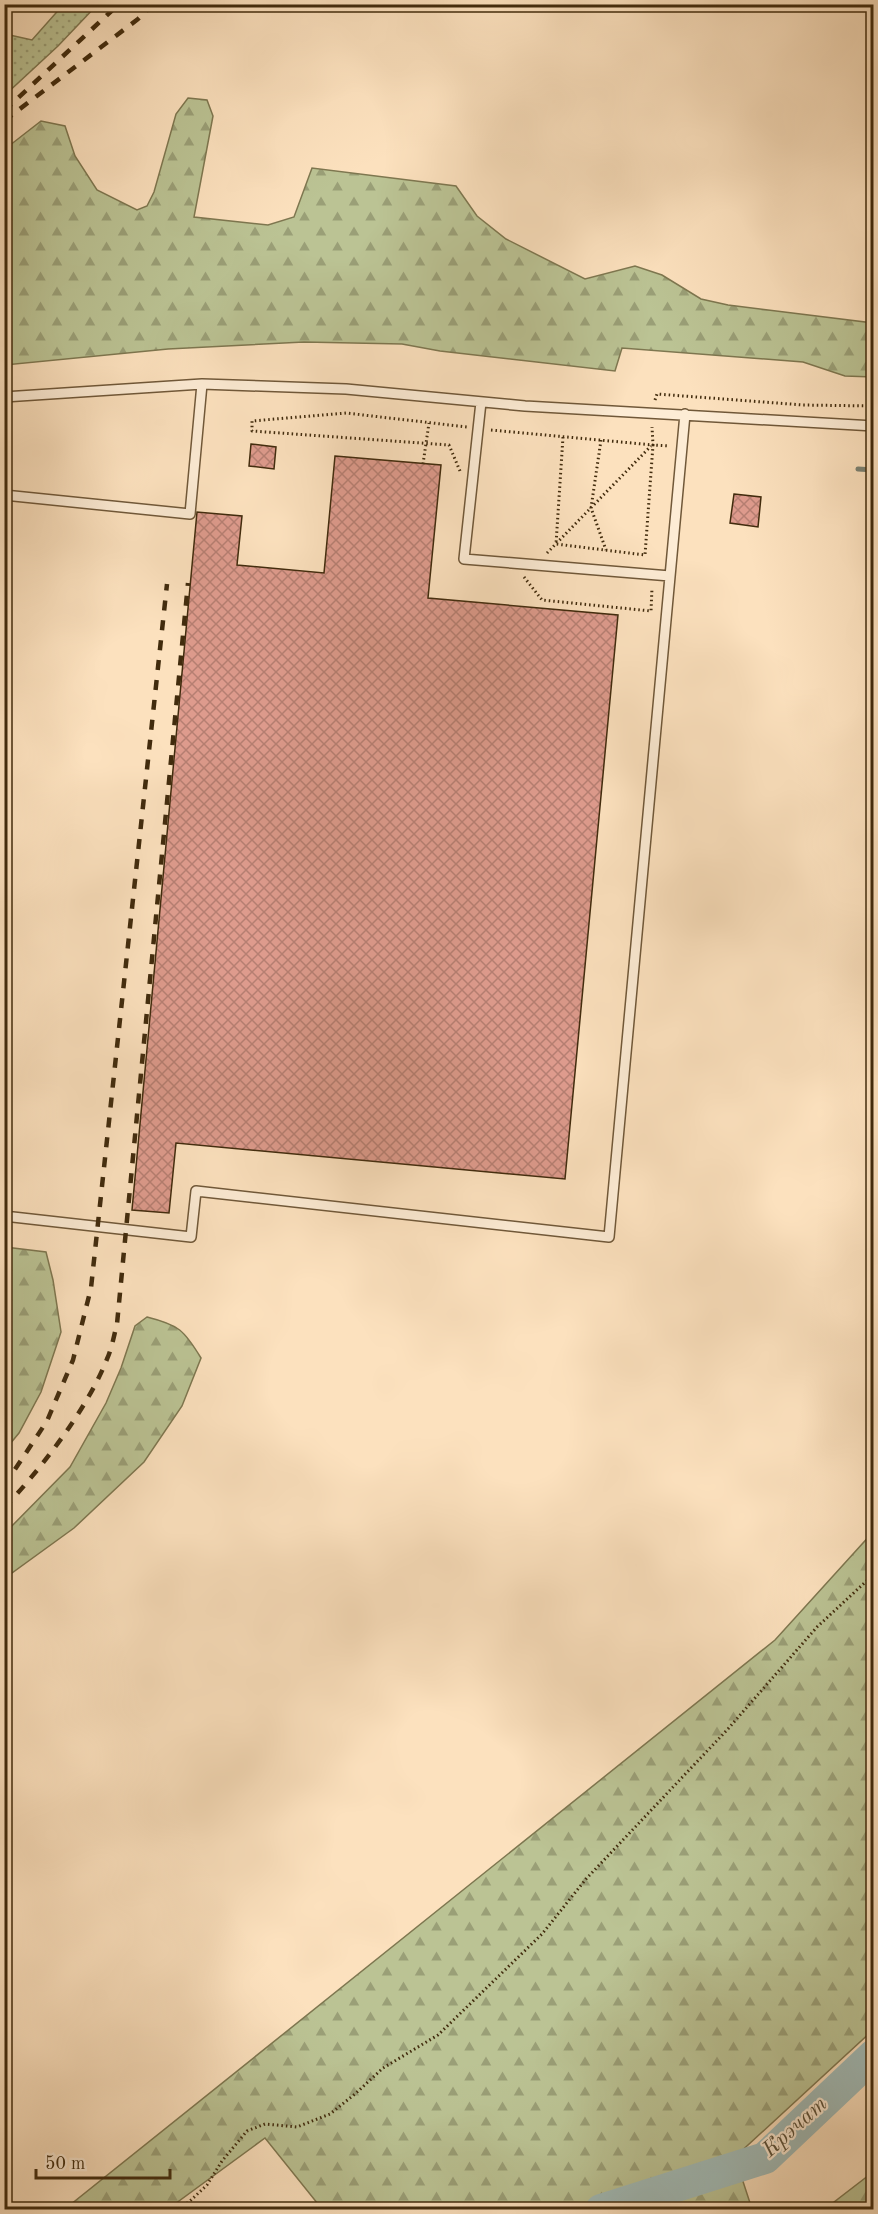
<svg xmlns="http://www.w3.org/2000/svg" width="878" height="2214" viewBox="0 0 878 2214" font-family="'Old Standard TT',serif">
<defs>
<pattern id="green-dots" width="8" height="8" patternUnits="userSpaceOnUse" patternTransform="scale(1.5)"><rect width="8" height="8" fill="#bbc394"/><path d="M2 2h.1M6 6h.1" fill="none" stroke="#9a9f77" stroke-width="1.8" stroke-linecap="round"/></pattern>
<pattern id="forest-firs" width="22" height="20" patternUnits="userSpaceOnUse" patternTransform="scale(1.5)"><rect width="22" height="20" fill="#bbc394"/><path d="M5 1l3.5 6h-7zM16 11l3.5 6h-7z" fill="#9a9f77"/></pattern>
<pattern id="building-cross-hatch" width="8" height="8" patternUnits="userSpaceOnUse" patternTransform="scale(1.5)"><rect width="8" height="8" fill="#de9b8d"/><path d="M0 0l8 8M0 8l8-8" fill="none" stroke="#b67f72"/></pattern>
</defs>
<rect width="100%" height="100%" fill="#fce1be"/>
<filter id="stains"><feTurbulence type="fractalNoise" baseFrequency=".00333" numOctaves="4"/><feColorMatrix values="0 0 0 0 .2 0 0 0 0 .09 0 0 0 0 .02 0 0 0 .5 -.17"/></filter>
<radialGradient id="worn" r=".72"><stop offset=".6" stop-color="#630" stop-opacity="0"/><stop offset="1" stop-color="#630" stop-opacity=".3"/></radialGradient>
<!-- green -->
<path fill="url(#green-dots)" stroke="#7e7750" stroke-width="1.5" d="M63 5H97L58 46 5 95V34L32 40Z"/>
<!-- forest -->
<path fill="url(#forest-firs)" stroke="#7e7750" stroke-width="1.5" d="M188 98 207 100 213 116 194 217 268 225 294 217 312 168 456 186 477 216 506 239 585 279 635 266 662 275 701 299 728 305 873 323V377L845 376 803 362 622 348 615 371 440 351 402 344 304 342 168 349 5 365V149L41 121 65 126 75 156 97 190 137 210 147 206 154 192 176 114Z
M5 1247 46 1252 53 1280 61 1332 41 1392 19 1433 5 1450Z
M147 1317C179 1325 184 1330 201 1358L182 1406 144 1462 74 1528 5 1578V1533L70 1467 106 1403 121 1368 135 1326Z
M873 1532V2030L735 2157 752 2209H322L265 2138 168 2209H65L775 1640Z
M873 2172V2209H825Z"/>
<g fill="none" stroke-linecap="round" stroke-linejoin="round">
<!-- stream -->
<path stroke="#7b8274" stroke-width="5" d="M858 469 874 470"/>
<!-- river -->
<path stroke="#a1bcb9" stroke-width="32" d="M601 2210 765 2158 874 2055"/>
</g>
<!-- building -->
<path fill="url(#building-cross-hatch)" stroke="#412b0d" stroke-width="1.5" d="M251 444 276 447 274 469 249 466Z
M335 456 441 465 428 598 618 615 565 1179 176 1143 169 1213 132 1210 197 512 242 516 237 565 324 573Z
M734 494 761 497 758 527 730 523Z"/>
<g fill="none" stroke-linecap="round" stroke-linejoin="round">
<defs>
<path id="lane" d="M4 397 202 384
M481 402 464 559 670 576
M4 495 190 514 202 384 346 389 525 406 874 426
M4 1216 191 1237 196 1191 609 1237 685 414"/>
</defs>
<!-- lane casing -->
<use href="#lane" stroke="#705839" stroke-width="12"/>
<!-- path -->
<path stroke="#412b0d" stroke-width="3" stroke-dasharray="1.5 3" stroke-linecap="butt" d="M655 400 657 394 803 405 874 406
M491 430 653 445 652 427
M563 437 556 544 645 555 653 445 669 446
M601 440 591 508 606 550
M423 464 429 423
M460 471 449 445 252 431V421L346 413 467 427
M547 553 651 446
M524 577 542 600 651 611 652 588
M175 2210 189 2202 207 2185 222 2161 247 2131 265 2124 297 2127 330 2114 355 2094 383 2068 438 2035 542 1934 586 1879 727 1730 817 1627 874 1574"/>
<!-- lane -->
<use href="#lane" stroke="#fdecd5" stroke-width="9"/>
<!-- rail -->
<path stroke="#412b0d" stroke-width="4.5" stroke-dasharray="10 10" stroke-linecap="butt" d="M4 111 119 4
M4 121 138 19 153 4
M4 1486 47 1421 73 1360 91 1288 167 584
M4 1508C41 1469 88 1408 107 1359 112 1348 114 1335 117 1324L188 583"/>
</g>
<g text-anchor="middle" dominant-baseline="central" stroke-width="4.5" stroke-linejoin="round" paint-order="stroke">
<!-- water labels -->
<g font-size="22" font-style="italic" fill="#594f38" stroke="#fdecd5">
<text transform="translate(795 2127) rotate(-42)">Крэчат</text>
</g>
</g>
<!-- margin -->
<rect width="878" height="2214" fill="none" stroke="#fce1be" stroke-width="24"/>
<rect x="6" y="6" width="866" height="2202" fill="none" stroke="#412b0d" stroke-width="3"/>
<rect x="12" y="12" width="854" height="2190" fill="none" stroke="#412b0d" stroke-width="1.5"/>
<!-- scale -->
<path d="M36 2169v9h134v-9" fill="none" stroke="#412b0d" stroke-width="3"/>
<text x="45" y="2169" font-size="18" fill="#412b0d" stroke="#fdecd5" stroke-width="4.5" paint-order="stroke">50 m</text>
<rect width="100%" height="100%" filter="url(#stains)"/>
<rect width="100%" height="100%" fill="url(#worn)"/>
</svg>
